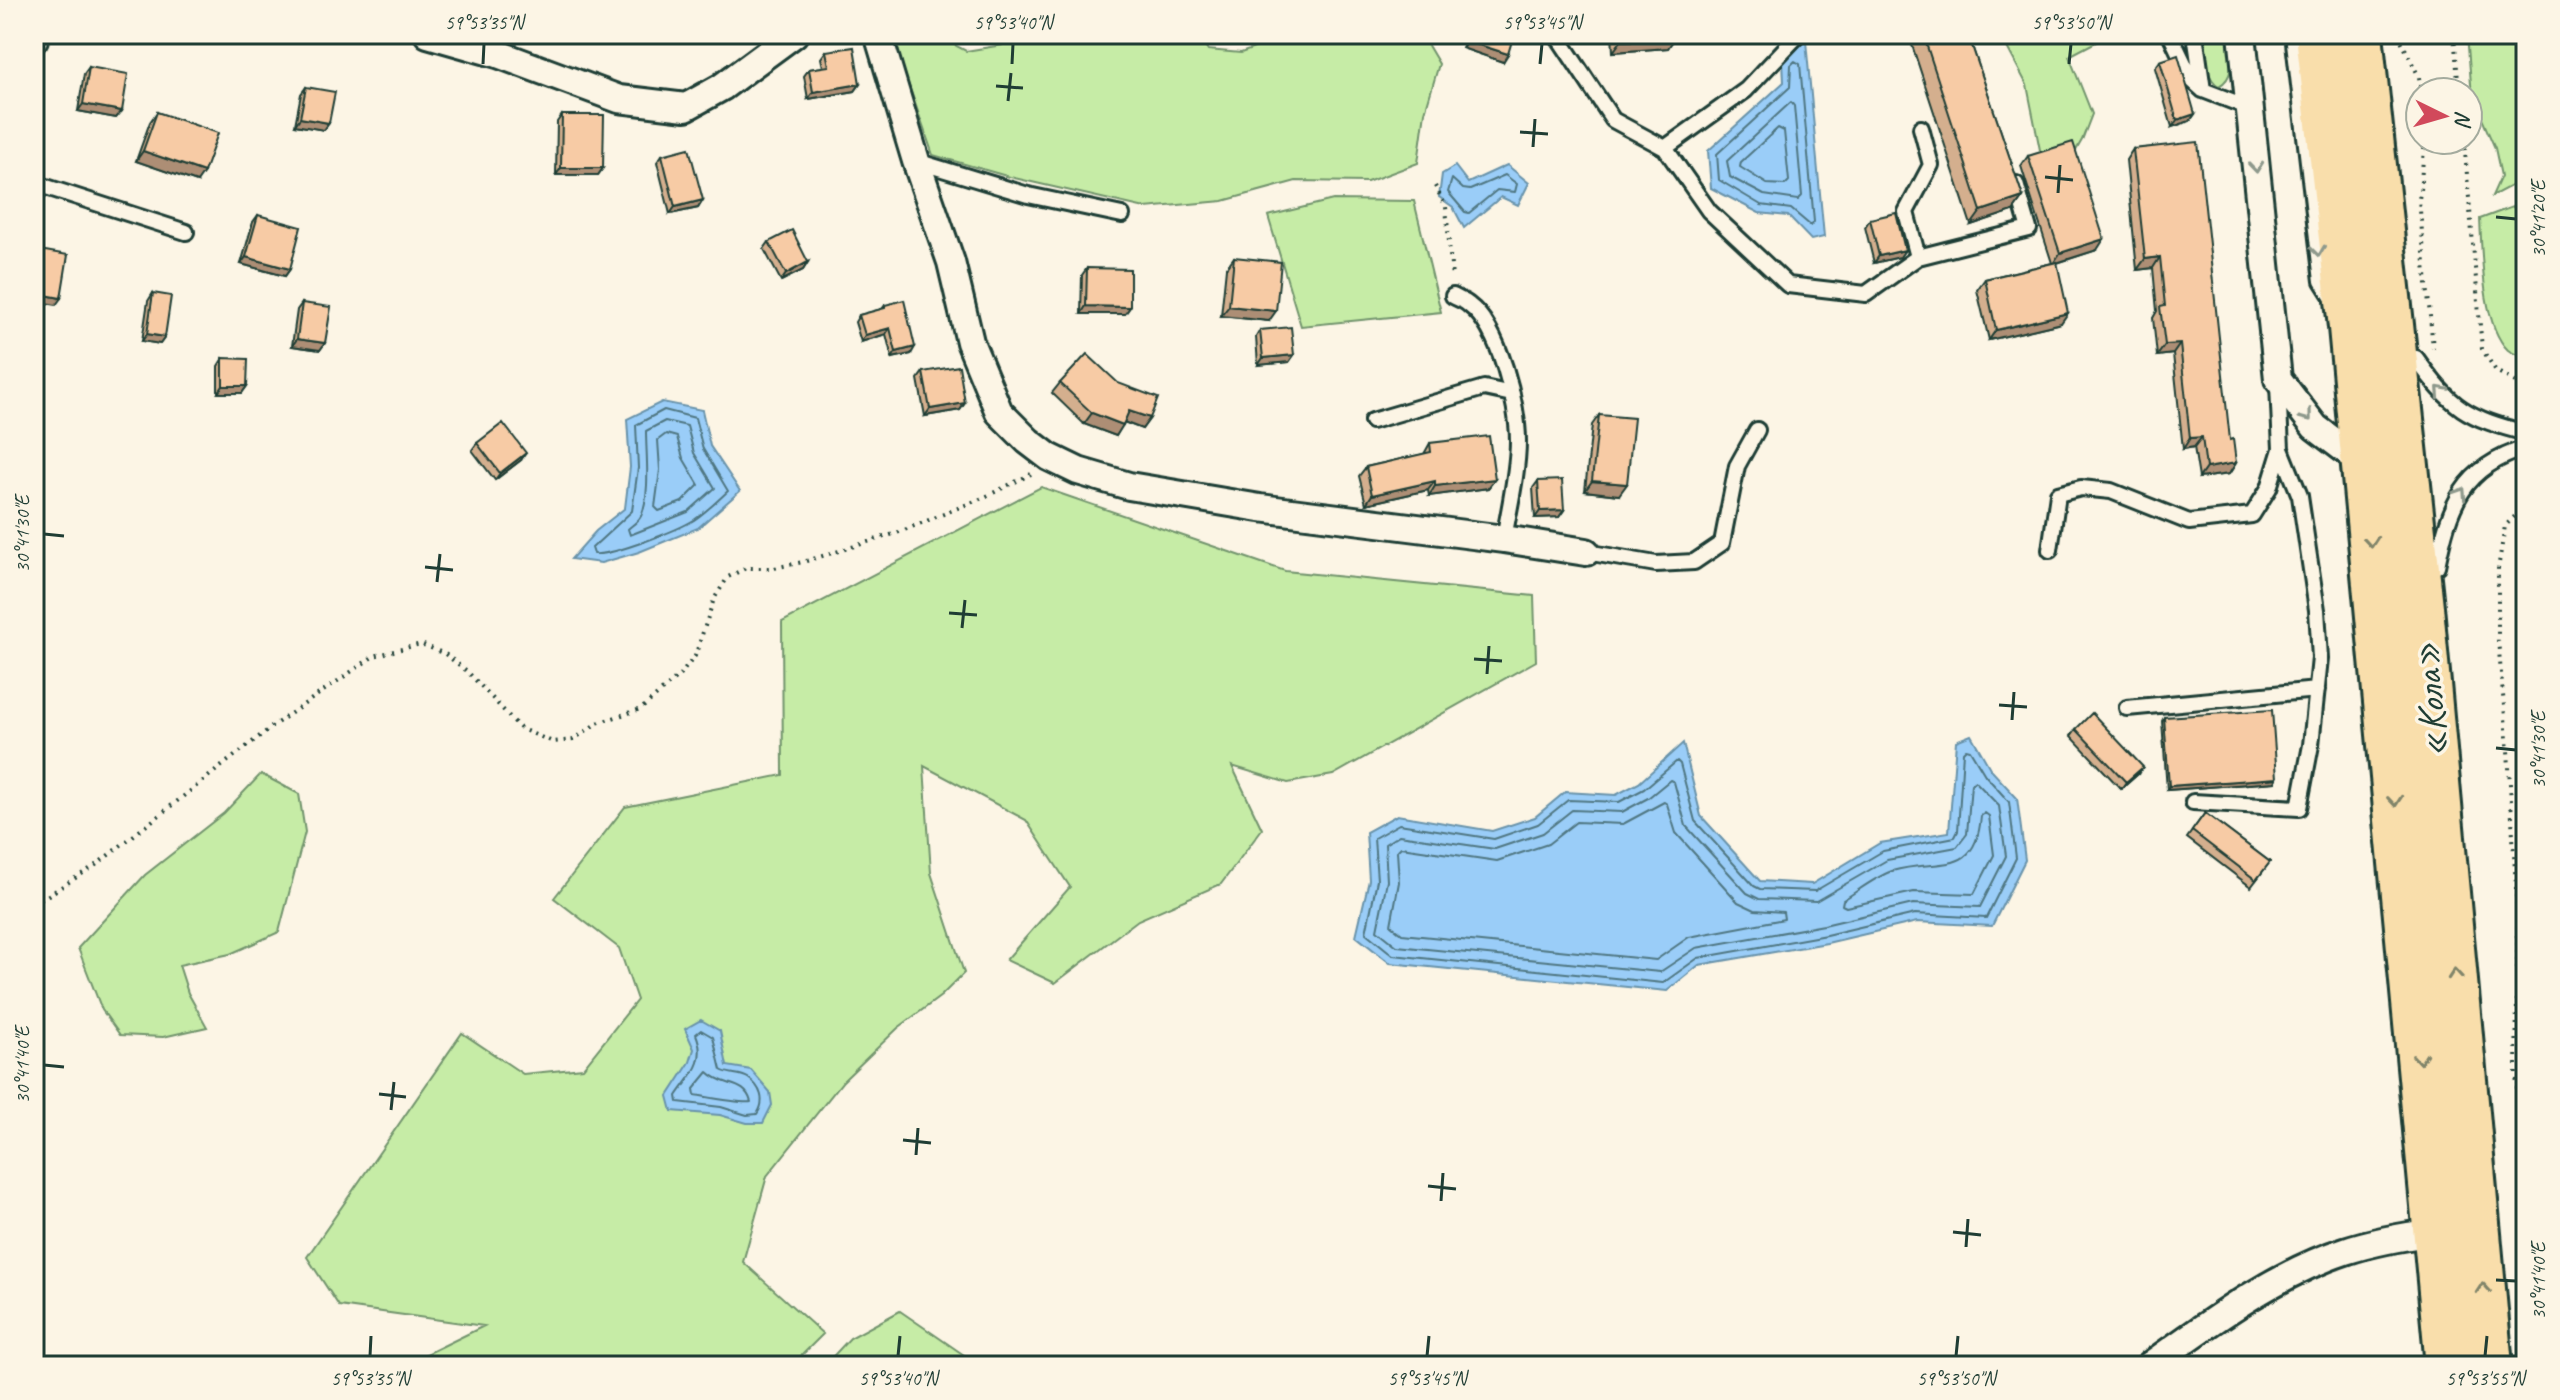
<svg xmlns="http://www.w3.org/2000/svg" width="2560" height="1400" viewBox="0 0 2560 1400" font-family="Caveat,sans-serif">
<rect width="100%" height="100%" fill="#fcf5e5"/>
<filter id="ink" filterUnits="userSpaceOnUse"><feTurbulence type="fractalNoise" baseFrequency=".0125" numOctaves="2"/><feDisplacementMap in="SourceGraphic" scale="16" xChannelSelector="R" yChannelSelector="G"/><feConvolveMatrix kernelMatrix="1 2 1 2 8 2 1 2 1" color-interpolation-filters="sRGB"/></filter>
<g filter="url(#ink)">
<!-- green -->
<path fill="#c6eca6" stroke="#72946d" stroke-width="2" d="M891 34H934L966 51 1002 45 1006 34H1197L1208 50 1241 53 1292 34H1416L1423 37 1439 64 1425 112 1418 163 1367 182 1296 181 1223 201 1145 208 1010 177 933 155Z
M2000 34H2111L2069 56 2092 114 2082 140 2074 154 2042 160 2027 85Z
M2205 34H2228C2229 52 2238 76 2219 86 2203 77 2207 50 2205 34Z
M2467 34H2526V178L2492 196 2501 176 2495 148 2472 96Z
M1333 200 1414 201 1441 312 1301 326 1268 216Z
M2526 202V358C2521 356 2513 354 2508 350 2482 325 2482 254 2480 219Z
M1041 487 1285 571 1534 596 1536 661 1333 775 1288 783 1232 766 1262 829 1221 884 1138 920 1055 983 1006 960 1070 887 1026 820 924 766 931 873 964 973 941 996 898 1028 843 1081 767 1176 743 1262 823 1334 791 1366H566L543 1363 536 1366H402L484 1326 339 1306 307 1257 462 1033 523 1074 583 1068 637 1000 619 948 554 898 625 807 783 775 782 622Z
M261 774 299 794 305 832 279 932 230 954 179 965 188 993 207 1027 163 1037 120 1035 102 1010 78 948 145 875 224 813Z
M900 1311 980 1366H824L850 1338Z"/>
<!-- water -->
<path fill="#9acdf8" stroke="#6993aa" stroke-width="2" d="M1806 41 1824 237 1811 240 1788 216 1759 213 1711 188 1708 151 1784 82 1783 60Z
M1507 165 1529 183 1518 205 1501 197 1464 228 1453 207 1439 197 1442 174 1455 166 1468 183Z
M662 402 702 410 710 446 740 491 698 528 639 552 601 563 571 559 596 531 625 508 630 467 627 419Z
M1971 735 1991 770 2017 798 2025 860 1992 926 1917 922 1827 943 1699 965 1667 991 1390 963 1356 936 1369 880 1366 832 1397 815 1492 831 1535 817 1565 792 1616 795 1639 783 1683 743 1701 816 1760 881 1812 884 1880 843 1949 832 1956 741Z
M701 1020 720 1031 727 1066 751 1070 770 1092 772 1105 763 1123H747L720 1115 672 1111 668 1096 690 1062 694 1049 685 1029Z"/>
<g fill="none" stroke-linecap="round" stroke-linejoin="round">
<!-- shore -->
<path stroke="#507782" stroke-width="2" d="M1795 61 1800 64 1814 222 1811 226 1791 209 1761 205 1719 180 1717 154 1790 87 1791 65Z
M1791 102 1794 106 1802 196 1798 200 1764 195 1730 177 1727 161Z
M1778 128 1784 131 1789 181 1785 185 1767 184 1740 167 1741 162Z
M1505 175 1517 184 1515 192 1497 190 1469 213 1465 212 1448 192 1452 179 1463 189 1470 190Z
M664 410 695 418 703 449 728 491C717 501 706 512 694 520 678 530 612 556 594 554L592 548 632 511 638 468 636 425Z
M665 421 687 426 694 453 715 488 688 512 630 535 628 529C632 525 638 522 641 516 651 494 646 455 646 431Z
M666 434 677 437 683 458 699 485 682 502 659 511 655 507 660 470 658 440Z
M1966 749 1970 750 1985 775 2009 802 2016 858 1986 918 1915 914 1826 935 1698 958 1663 983 1393 955 1366 933 1377 880 1374 838 1399 824 1494 839 1538 824 1568 800 1619 802 1644 789 1677 761 1680 764 1695 821 1754 886 1760 889 1815 891 1883 851 1955 837 1958 831 1963 752Z
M1670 780 1674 782 1686 826 1747 893 1759 899 1816 901 1887 860 1957 847 1967 834 1971 784 1975 781 1999 806 2006 856 1980 907 1913 904 1824 925 1696 948 1660 972 1397 946 1377 930 1387 881 1385 844 1399 835 1495 849 1543 833 1572 810 1622 812 1648 798Z
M1664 802 1667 804 1676 833 1738 902 1755 910 1783 912 1784 919 1689 937 1656 960 1402 934 1391 925 1399 882 1397 851 1401 847 1497 861 1548 844 1576 822 1623 824Z
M1985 813 1989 816 1994 855 1974 894 1914 892 1846 907 1842 905 1843 900C1858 891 1875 877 1892 871 1937 857 1976 880 1981 816Z
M701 1030 713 1037 721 1070C729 1075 740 1073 748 1078 761 1087 766 1101 757 1114L747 1115 721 1107 678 1102 677 1096C692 1074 707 1061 696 1034Z
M708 1072C724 1088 745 1080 751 1102 743 1104 707 1097 695 1095L694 1089Z"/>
<defs>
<path id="lane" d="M1556 34 1613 120 1665 148 1709 211 1788 285 1866 294 1918 257 2029 229 2016 184
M2170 34 2192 80 2203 90
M2195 34 2203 90 2250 108
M2293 34 2322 281 2334 300
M1665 148 1746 90 1799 34
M916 161 1028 195 1122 215
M34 183 186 232
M1918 257 1906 212 1931 165 1921 128
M1453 296C1458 299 1465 301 1469 305 1500 328 1518 405 1518 441 1518 472 1509 509 1504 539
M2416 358C2451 408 2467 418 2526 433
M1372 421 1484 388 1512 394
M2050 550 2058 494 2081 488 2111 491 2189 522 2252 515 2269 488 2281 449 2278 385
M1586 552 1656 564 1694 562 1722 543 1737 466 1757 430
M2437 566C2449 506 2462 467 2526 448
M2127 708 2317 690
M2193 802 2299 808 2311 745 2320 658 2317 610 2300 496 2281 449"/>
<path id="street" d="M428 34 498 54 619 99 686 107 722 87 794 34
M878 34 916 161 951 262 970 342 999 412 1028 441 1049 457 1078 471 1129 486 1260 508 1504 539 1586 552
M2242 34 2278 379 2315 427 2364 464
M34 39 35 34
M2149 1366C2209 1323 2275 1274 2345 1251 2375 1241 2405 1236 2436 1232"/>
<path id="highway" d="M2318 34 2351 327 2448 1366
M2360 34 2421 607 2490 1366"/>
</defs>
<!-- lane casing -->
<use href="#lane" stroke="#1f3d34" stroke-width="20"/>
<!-- street casing -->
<use href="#street" stroke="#1f3d34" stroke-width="32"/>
<!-- highway casing -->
<use href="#highway" stroke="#1f3d34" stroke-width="50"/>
<!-- path -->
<path stroke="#1f3d34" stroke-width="4" stroke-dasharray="2 6" stroke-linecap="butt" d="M2398 34 2419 77 2421 92
M2454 34 2459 92
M2425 140 2419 200 2433 348
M2464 140 2482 349 2496 371 2526 388
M1435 186 1446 207 1452 278
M2526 505 2505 526 2498 569V640L2508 750 2518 923 2516 1073 2526 1199
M34 904 96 865 274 725 374 656 421 644 445 654 467 671 521 729 553 742 573 740 597 723 641 709 681 674 695 656 714 599 728 577 746 568H774L803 562 897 533 985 497 1031 474"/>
<!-- lane -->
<use href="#lane" stroke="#fcf5e5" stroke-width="14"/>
<!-- street -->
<use href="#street" stroke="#fcf5e5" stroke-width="26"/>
<!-- highway -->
<use href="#highway" stroke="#f9deab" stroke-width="44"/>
</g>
<!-- wall -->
<path fill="#d4af8e" stroke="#1f3d34" stroke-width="2" d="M1467 34H1514L1503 62 1462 48Z
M1612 34H1675L1668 48 1613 52Z
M1917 34H1968L2023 197 2013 211 1971 225 1911 42Z
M826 51 860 84 855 91 808 99 804 76 809 69 823 67 821 58Z
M2160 61 2195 114 2190 121 2172 127 2155 68Z
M89 67 122 111 116 118 78 111 84 74Z
M306 87 329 123 324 130 295 125 301 94Z
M157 112 197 182 136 161 150 122Z
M562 115 603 168 598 175H556L557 122Z
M2133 149 2230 440 2236 463 2229 474 2199 478 2194 447 2183 449 2173 354 2157 356 2153 318 2157 311 2153 268 2137 270 2126 160Z
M662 155 703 200 698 208 670 214 657 162Z
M2028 156 2097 250 2057 263 2061 323 1989 340 1977 290 1985 279 2052 263 2021 166Z
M258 215 290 269 285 276 241 264 253 222Z
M1870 219 1900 257 1874 263 1865 227Z
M769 242 808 262 803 270 781 281 764 249Z
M1234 257 1269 321 1221 316 1226 268Z
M1087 268 1130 307 1125 314H1081L1082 275Z
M153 293 165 337 160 344 142 341 148 301Z
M302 303 325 343 320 350 292 346 297 310Z
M885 305 911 354 892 358 886 334 861 342 855 322 859 315 882 309Z
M1260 330 1294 355 1289 362 1258 365 1256 337Z
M223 358 247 386 242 393H218V366Z
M923 372 965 403 960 410 925 416 918 379Z
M1060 383 1150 418 1142 429 1124 422 1116 436 1084 424 1052 393Z
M1599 415 1619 495 1585 491 1592 425Z
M477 443 521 460 495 480 472 450Z
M1430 443 1495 479 1488 488 1429 496 1428 490 1366 504 1359 476 1366 467 1424 454Z
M1538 481 1564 510 1559 517 1535 518 1533 488Z
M2164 717 2277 778 2275 782 2167 790 2162 721Z
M2076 729 2138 774 2121 789 2071 736Z
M2205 813 2270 862 2251 887 2187 838Z"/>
<!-- shaded-wall -->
<path fill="#ad8e74" stroke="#1f3d34" stroke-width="2" d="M1675 38 1668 48 1613 52 1621 41Z
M1467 41 1508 54 1503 62 1462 48Z
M860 84 855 91 808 99 813 92Z
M83 104 122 111 116 118 78 111Z
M2195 114 2190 121 2172 127 2177 120Z
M300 118 329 123 324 130 295 125Z
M143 151 204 172 197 182 136 161Z
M561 168H603L598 175H556Z
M2023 197 2013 211 1971 225 1981 211Z
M703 200 698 208 670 214 675 207Z
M2104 239 2097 250 2053 264 2060 253Z
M1905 250 1900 257 1874 263 1879 256Z
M246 257 290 269 285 276 241 264Z
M2160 257 2153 268 2137 270 2145 259Z
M808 262 803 270 781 281 786 274Z
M34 293 61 298 56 305 34 301Z
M1086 306 1130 307 1125 314H1081Z
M1229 306 1276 311 1269 321 1221 316Z
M2068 313 2061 323 1989 340 1996 330Z
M890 328 886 334 861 342 865 335Z
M147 334 165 337 160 344 142 341Z
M297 339 325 343 320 350 292 346Z
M2180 344 2173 354 2157 356 2165 345Z
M915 347 911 354 892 358 896 352Z
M1294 355 1289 362 1258 365 1263 358Z
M223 386H247L242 393H218Z
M965 403 960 410 925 416 930 409Z
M1129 411 1150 418 1142 429 1121 421Z
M1092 413 1123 425 1116 436 1084 424Z
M2202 437 2194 447 2183 449 2190 438Z
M526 453 521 460 495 480 500 473Z
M2236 463 2229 474 2199 478 2206 468Z
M1495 479 1488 488 1429 496 1435 486Z
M1435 481 1428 490 1366 504 1372 495Z
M1592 481 1627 484 1619 495 1585 491Z
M1564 510 1559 517 1535 518 1540 511Z
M2143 767 2138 774 2121 789 2126 782Z
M2277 778 2275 782 2167 790 2169 786Z"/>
<!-- building -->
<path fill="#f7cba5" stroke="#1f3d34" stroke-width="2" d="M1469 34H1514L1508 54 1467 41Z
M1620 34H1675V38L1621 41Z
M1923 34H1968L2023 197 1981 211Z
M854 47 860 84 813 92 809 69 829 66 826 51Z
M2178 55 2195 114 2177 120 2160 61Z
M89 67 128 74 122 111 83 104Z
M306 87 335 92 329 123 300 118Z
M157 112 218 133 204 172 143 151Z
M562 115H604L603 168H561Z
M2073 142 2104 239 2060 253 2028 156Z
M2198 142 2230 440 2233 439 2236 463 2206 468 2202 437 2190 438 2180 344 2165 345 2160 307 2165 306 2160 257 2145 259 2133 149Z
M689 148 703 200 675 207 662 155Z
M1896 213 1905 250 1879 256 1870 219Z
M258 215 301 227 290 269 246 257Z
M792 230 808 262 786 274 769 242Z
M34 249 68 255 61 298 34 293Z
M1234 257 1281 262 1276 311 1229 306Z
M2057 262 2068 313 1996 330 1985 279Z
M1087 268 1130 269V307L1086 306Z
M153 293 171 296 165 337 147 334Z
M904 300 915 347 896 352 890 328 865 335 859 315 885 308V305Z
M302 303 331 307 325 343 297 339Z
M1291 327 1294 355 1263 358 1260 330Z
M1087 354 1118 383 1158 398 1150 418 1129 411 1123 425 1092 413 1060 383Z
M223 358 248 359 247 386H223Z
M959 366 965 403 930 409 923 372Z
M1599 415 1634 418 1627 484 1592 481Z
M503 423 526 453 500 473 477 443Z
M1489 436 1495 479 1435 486V481L1372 495 1366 467 1431 452 1430 443Z
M1562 480 1564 510 1540 511 1538 481Z
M2272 710 2277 778 2169 786 2164 717Z
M2092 713 2143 767 2126 782 2076 729Z
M2205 813 2270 862 2256 880 2192 831Z"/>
<!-- one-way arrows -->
<defs><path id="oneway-chevron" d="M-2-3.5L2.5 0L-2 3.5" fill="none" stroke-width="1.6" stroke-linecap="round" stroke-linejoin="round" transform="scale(2)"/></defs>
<g stroke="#8e998c">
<use href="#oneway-chevron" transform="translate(2256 167) rotate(84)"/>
<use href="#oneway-chevron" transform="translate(2318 251) rotate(83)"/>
<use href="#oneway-chevron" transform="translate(2441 391) rotate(-132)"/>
<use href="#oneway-chevron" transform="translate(2307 416) rotate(52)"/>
<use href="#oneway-chevron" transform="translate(2461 493) rotate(-57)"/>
</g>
<g stroke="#81856a">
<use href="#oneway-chevron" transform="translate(2371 542) rotate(85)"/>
<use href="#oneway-chevron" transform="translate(2395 801) rotate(85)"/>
<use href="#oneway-chevron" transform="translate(2455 974) rotate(-95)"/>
<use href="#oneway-chevron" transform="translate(2420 1059) rotate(85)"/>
<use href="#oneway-chevron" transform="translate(2483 1288) rotate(-95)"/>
</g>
</g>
<!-- ticks -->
<path fill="none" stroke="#1f3d34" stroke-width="3" d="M483 64 484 44M1012 64 1013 44M1540 64 1542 44M2069 64 2071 44M996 86 1023 88M1008 101 1011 73M1520 132 1548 134M1533 147 1535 119M2045 177 2073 180M2058 193 2060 165M2496 217 2516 219M44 534 64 536M425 567 453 570M437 582 440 554M949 613 977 615M962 628 965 600M1474 659 1502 661M1487 674 1489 646M1999 705 2027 707M2012 720 2014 692M2496 748 2516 750M44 1065 64 1067M379 1094 406 1097M391 1110 394 1082M903 1140 931 1143M916 1155 918 1128M1428 1186 1456 1189M1441 1201 1443 1173M1953 1232 1981 1235M1966 1247 1968 1219M2496 1280 2516 1281M370 1356 371 1336M898 1356 900 1336M1427 1356 1429 1336M1956 1356 1958 1336M2485 1356 2487 1336"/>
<g text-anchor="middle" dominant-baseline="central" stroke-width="7" stroke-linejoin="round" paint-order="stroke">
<!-- street labels -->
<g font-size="40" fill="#1f3d34" stroke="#fcf5e5">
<text transform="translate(2430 700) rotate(-95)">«Кола»</text>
</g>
</g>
<!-- margin -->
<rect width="2560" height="1400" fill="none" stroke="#fcf5e5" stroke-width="88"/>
<!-- north arrow -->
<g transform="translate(2444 116) rotate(95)"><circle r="38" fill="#fcf5e5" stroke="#a4ab9e" stroke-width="2"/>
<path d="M0-6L14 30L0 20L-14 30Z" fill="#d1495b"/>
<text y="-12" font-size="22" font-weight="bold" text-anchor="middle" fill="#1f3d34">N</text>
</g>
<rect x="44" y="44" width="2472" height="1312" fill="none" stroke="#1f3d34" stroke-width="3"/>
<g font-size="20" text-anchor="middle" fill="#1f3d34">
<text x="484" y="29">59°53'35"N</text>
<text x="1013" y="29">59°53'40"N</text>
<text x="1542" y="29">59°53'45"N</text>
<text x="2071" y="29">59°53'50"N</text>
<text transform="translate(2538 219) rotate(-90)" y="7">30°41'20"E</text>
<text transform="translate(22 534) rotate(-90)" y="7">30°41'30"E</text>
<text transform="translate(2538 750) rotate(-90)" y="7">30°41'30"E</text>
<text transform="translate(22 1065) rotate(-90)" y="7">30°41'40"E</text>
<text transform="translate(2538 1281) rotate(-90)" y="7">30°41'40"E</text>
<text x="370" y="1385">59°53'35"N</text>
<text x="898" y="1385">59°53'40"N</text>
<text x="1427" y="1385">59°53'45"N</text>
<text x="1956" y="1385">59°53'50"N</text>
<text x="2485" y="1385">59°53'55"N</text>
</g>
</svg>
